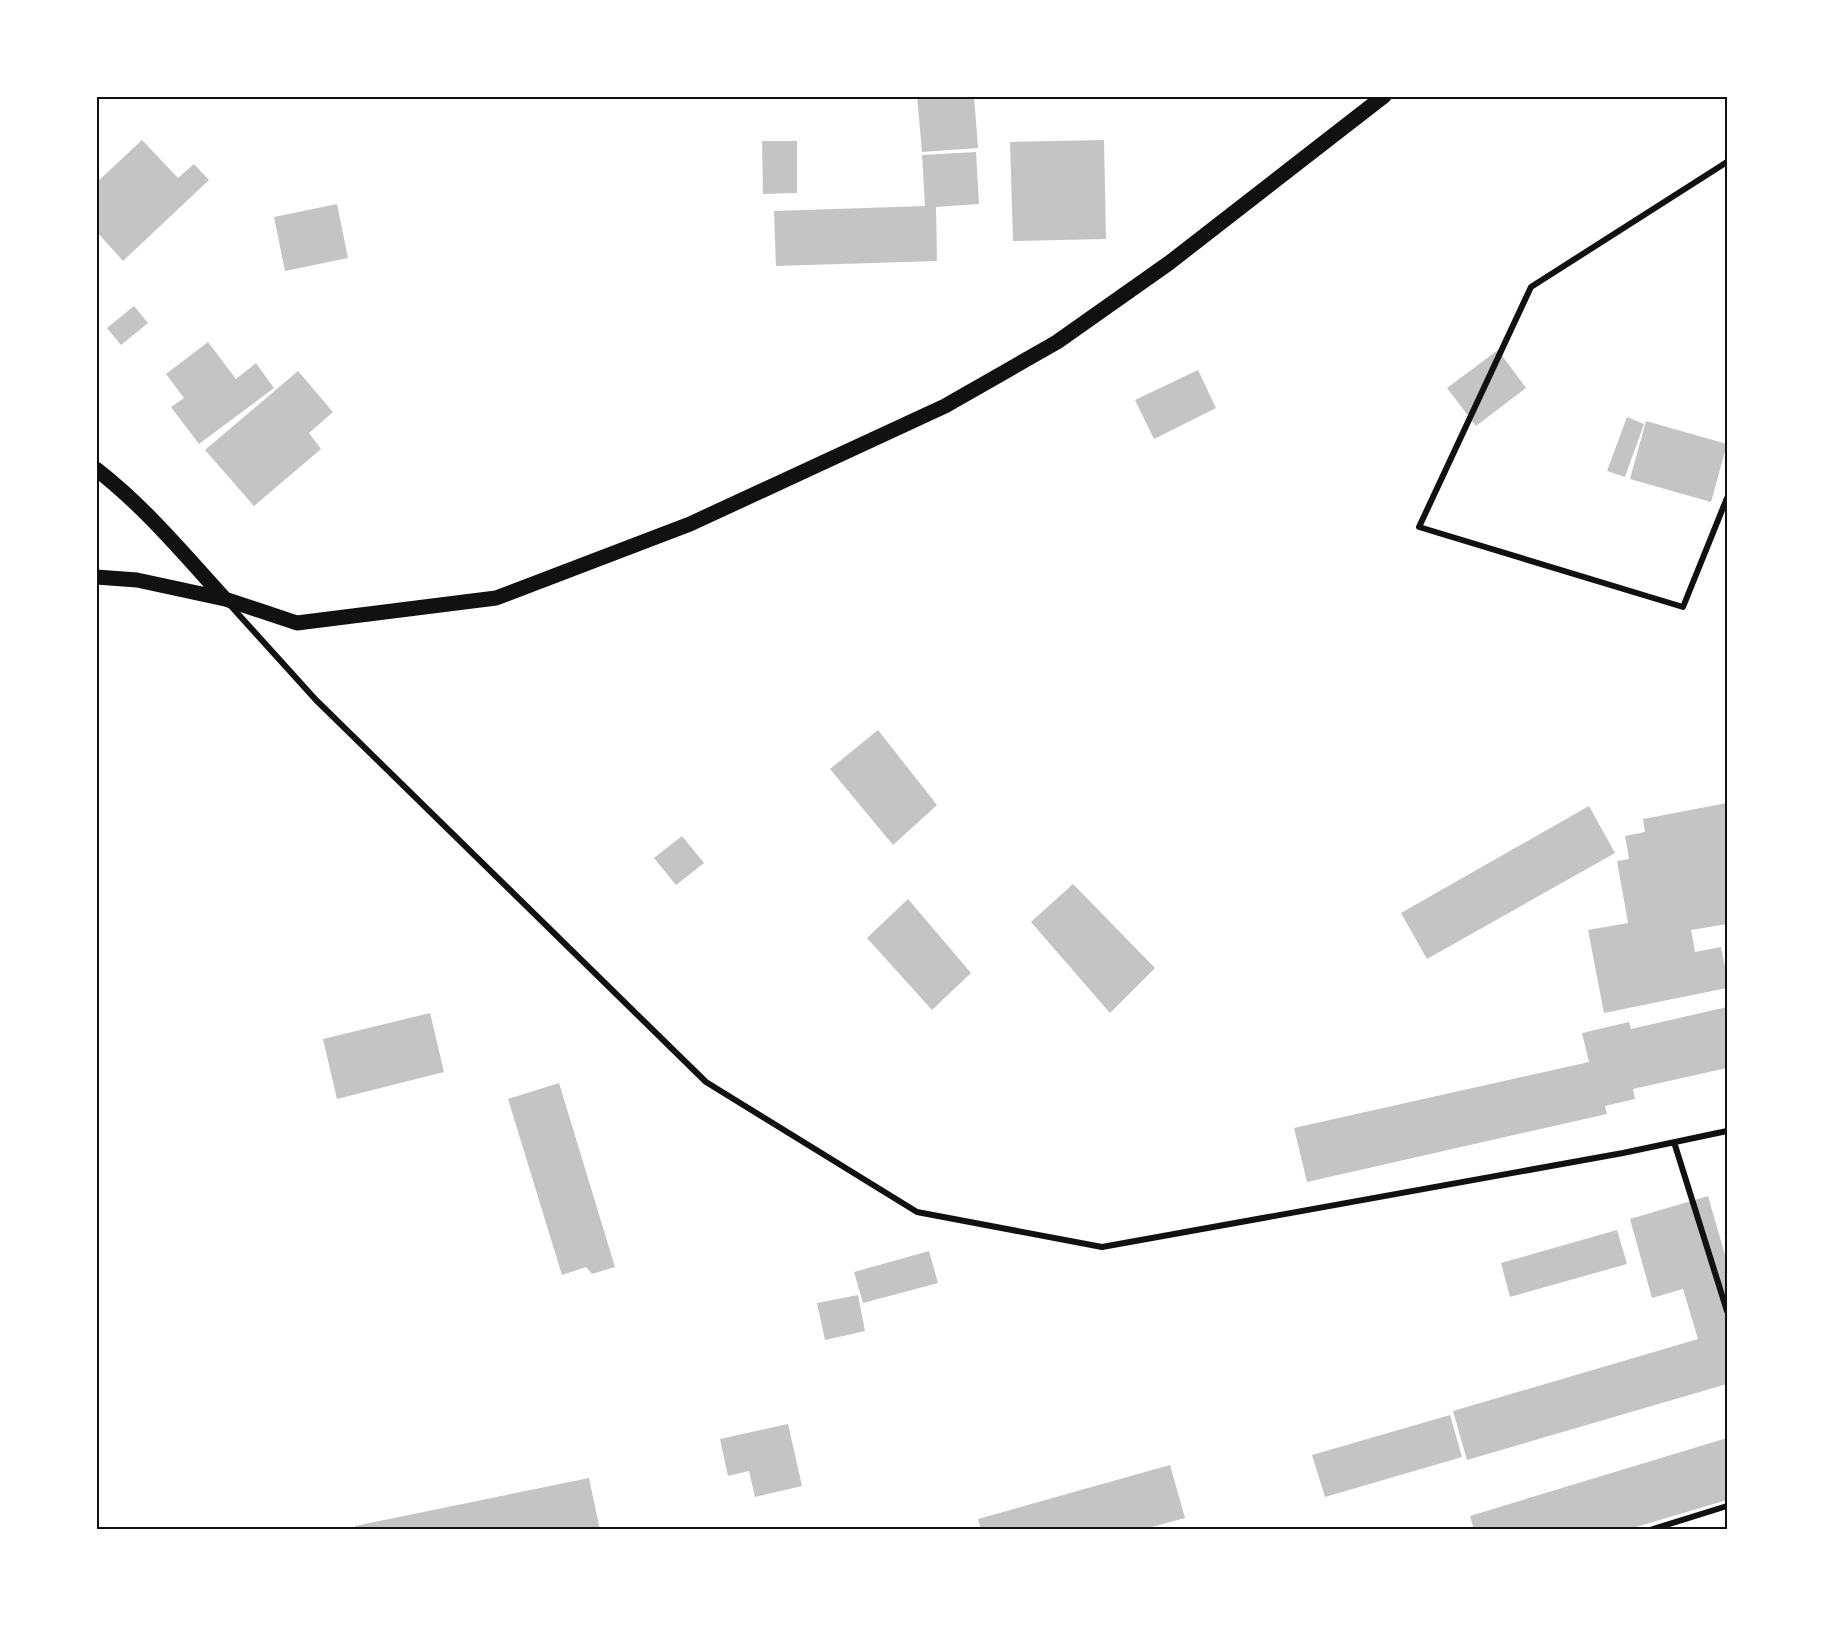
<svg xmlns="http://www.w3.org/2000/svg" width="1823" height="1626" viewBox="0 0 1823 1626" font-family="'PT Sans',sans-serif">
<rect width="100%" height="100%" fill="#fff"/>
<!-- building -->
<path fill="#c4c4c4" d="M917 96H974L978 148 922 152Z
M142 140 178 178 194 164 209 180 123 261 96 231V183Z
M1104 140 1106 239 1013 241 1010 142Z
M762 141H797V193L763 194Z
M976 152 979 204 936 207 937 261 776 266 774 211 925 206 922 155Z
M337 204 348 258 285 271 274 217Z
M134 306 148 323 121 345 107 328Z
M208 342 236 379 256 363 274 388 199 444 171 407 184 398 166 374Z
M1498 350 1526 388 1476 426 1447 388Z
M1198 370 1216 408 1154 439 1135 400Z
M298 371 333 412 309 433 321 449 254 506 205 450Z
M1627 417 1644 424 1625 477 1607 471Z
M1646 421 1727 444 1711 502 1630 479Z
M878 730 937 805 893 845 830 769Z
M1727 803V924L1691 930 1695 952 1721 947 1727 977V988L1604 1013 1588 930 1628 923 1617 861 1629 859 1625 836 1645 832 1643 819Z
M1589 806 1615 853 1427 959 1401 913Z
M682 836 704 863 676 885 654 858Z
M1073 884 1155 968 1110 1013 1031 922Z
M908 899 971 973 932 1010 867 938Z
M1727 1007V1068L1633 1089 1635 1099 1605 1106 1607 1114 1307 1182 1294 1128 1589 1062 1582 1033 1629 1022 1631 1029Z
M430 1013 444 1072 337 1099 323 1039Z
M559 1083 615 1267 592 1274 586 1267 562 1275 508 1099Z
M1708 1196 1727 1262V1384L1467 1460 1453 1411 1698 1339 1683 1289 1652 1298 1630 1219Z
M1617 1230 1627 1264 1510 1297 1501 1263Z
M929 1251 938 1283 863 1303 854 1272Z
M858 1295 865 1331 825 1340 817 1303Z
M1450 1415 1462 1457 1325 1497 1312 1455Z
M788 1424 802 1486 755 1497 749 1471 728 1476 720 1439Z
M1727 1438V1500L1626 1530H1474L1470 1516Z
M1170 1465 1185 1518 1141 1530H981L978 1519Z
M589 1478 600 1530H356L355 1526Z"/>
<g fill="none" stroke-linecap="round" stroke-linejoin="round">
<!-- minor -->
<path stroke="#111" stroke-width="6" d="M1727 162 1531 287 1419 527 1683 607 1727 498
M230 605 316 700 706 1082 917 1212 1102 1247 1623 1153 1727 1131
M1674 1142 1727 1311
M1650 1530 1727 1506"/>
<!-- primary -->
<path stroke="#111" stroke-width="15" d="M96 469C145 507 183 553 225 599
M96 577 137 580 225 599 297 623 496 598 690 524 945 406 1057 342 1169 263 1384 96"/>
</g>
<!-- border -->
<rect width="1823" height="1626" fill="none" stroke="#ffffff" stroke-width="195"/>
<rect x="98" y="98" width="1628" height="1430" fill="none" stroke="#111" stroke-width="2"/>
</svg>
